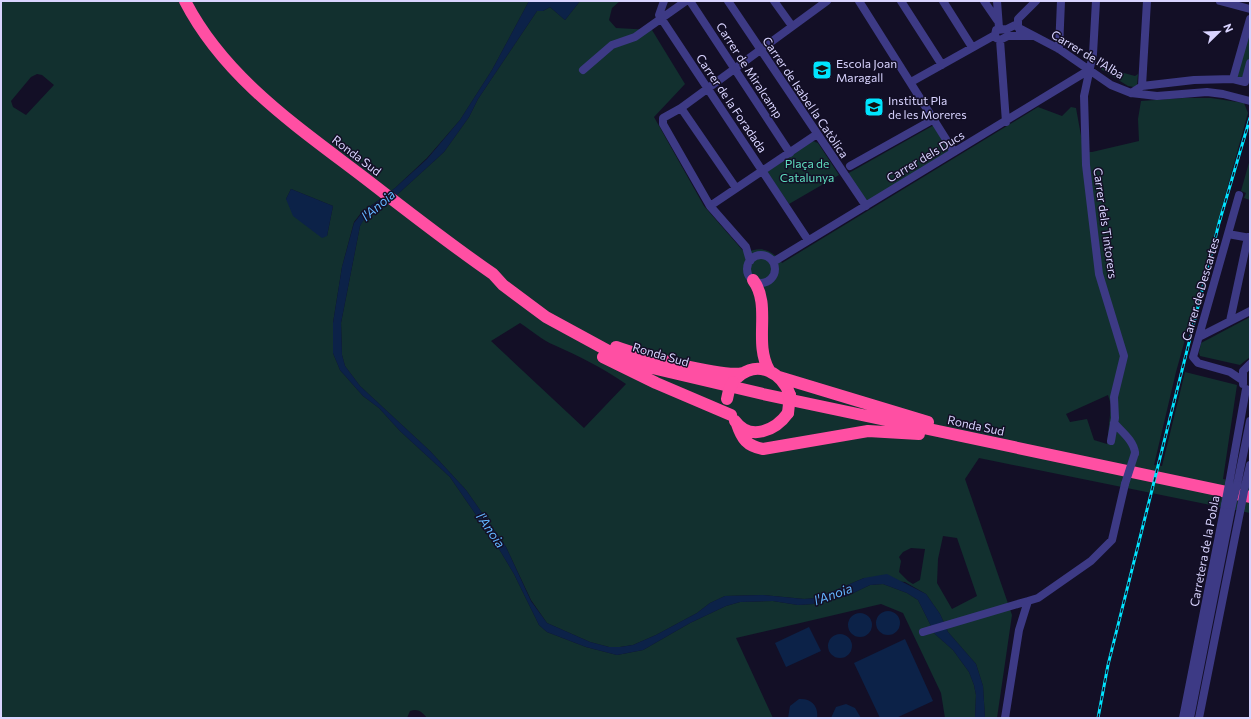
<svg xmlns="http://www.w3.org/2000/svg" width="1251" height="719" viewBox="0 0 1251 719" font-family="Commissioner,sans-serif">
<rect width="100%" height="100%" fill="#130f26"/>
<!-- green -->
<path fill="#12302f" fill-rule="evenodd" d="M1 1H529L492 70 460 120 427 158 395 188 361 213 354 222 342 267 333 323V353L340 370 363 396 379 408 400 431 450 477 496 544 514 574 539 625 547 632 586 647 617 655 643 650 690 623 726 606 740 602 773 601 798 605 813 604 847 596 870 585 883 584 907 593 918 600 935 634 953 650 969 672 974 685 976 695 975 718H945L941 693 903 613 881 604 736 638 773 718H427C422 712 418 708 410 711L407 718H1ZM37 74 42 75 54 85 26 115 13 107 11 101 31 77ZM291 189 333 206 327 236 286 199Z
M580 1H620L612 8 609 20 616 28 652 30 685 84 654 117 704 206 745 253C761 246 771 249 782 263L1038 107 1062 116 1071 107 1076 108 1084 152H1092L1139 141 1138 119 1141 101 1184 98H1211L1244 103 1248 113 1176 372 1154 465 1162 466 1185 372 1237 385 1223 479 1250 485V513L979 458 965 479 1012 615 997 718H985L983 686 976 664 948 632 940 614 926 594 905 582 864 578 817 598 804 599 763 595 725 596 710 603 697 613 656 635 633 645 620 647H609L590 642 547 623 531 600 506 547 466 490 430 451 360 386 345 366 342 355 341 323 360 226 363 220 399 193 444 152 469 117 478 99 537 11H543L550 7 565 20ZM520 323C531 330 542 340 554 345 579 356 603 368 626 384L584 428 491 341ZM1108 395 1111 405 1107 444 1094 440 1087 419 1070 422 1066 414ZM943 536 957 538 977 596 952 609 937 583 938 559ZM911 548 925 549 920 580 913 584 908 581 899 572 901 561 899 557 903 552Z
M1250 28V56L1244 80 1237 78Z
M1098 66 1135 76 1138 74 1137 85 1134 87 1128 86 1099 68Z
M934 125 949 150 948 154 868 202 847 174Z
M813 141 818 143 839 175 789 204 767 172Z
M1250 159V200L1244 198 1246 193 1241 191Z
M1250 317V357L1240 365 1200 356 1199 353 1201 343Z"/>
<!-- water -->
<path fill="#0c2248" d="M529 1H580L565 20 550 7 543 11H537L478 99 469 117 444 152 399 193 363 221 360 226 341 323 342 355 345 366 360 386 430 451 466 490 506 547 531 601 547 623 590 642 609 647H620L633 645 656 635 697 613 710 603 725 596 763 595 804 599 817 598 864 578 887 574 926 594 940 614 948 632 976 664 983 686 985 718H975L976 695 974 685 969 672 953 650 935 634 918 600 907 593 883 584 870 585 847 596 813 604 798 605 773 601 740 602 726 606 690 623 643 650 617 655 586 647 547 632 539 625 514 574 496 544 450 477 400 431 379 408 363 396 340 370 333 353V323L342 267 354 223 362 213 395 188 427 159 460 120 492 70Z
M291 189 333 206 327 236 322 238 293 216 286 199Z
M876 623a12 12 0 1 1 24 0a12 12 0 1 1-24 0Z
M848 625a12 12 0 1 1 24 0a12 12 0 1 1-24 0Z
M809 627 821 651 786 667 775 643Z
M828 646a12 12 0 1 1 24 0a12 12 0 1 1-24 0Z
M905 639 933 701 896 718H880L854 663Z
M799 699C811 698 819 706 817 718H788L790 706Z
M846 704 855 708 861 718H831L836 707Z"/>
<g fill="none" stroke-linecap="round" stroke-linejoin="round">
<!-- minor -->
<path stroke="#3d3a85" stroke-width="8" d="M664 1 659 15 808 240
M690 1 790 153
M728 1 866 206
M774 1 792 26
M859 1 954 152
M901 1 942 65
M943 1 972 47
M984 1 997 20
M997 1 999 28
M1096 1 1093 54 1084 96 1086 165 1099 274 1124 356 1114 397 1115 418 1111 441
M1220 1 1250 9
M1250 19 1233 79 1245 82 1250 63
M1018 27V19L1036 1
M1019 28 1059 49 1111 85 1131 93 1157 96 1207 92 1223 94 1250 101
M995 35 996 30 1007 29 1015 25 1019 28 1020 31
M996 38 1000 40 1008 36H1032
M1000 40 1006 122
M1059 49 1061 1
M583 70 612 45 635 37 686 1
M911 82 995 35
M1142 86 1147 1
M1131 93 1142 86 1194 80 1233 79
M681 108 736 188
M850 166 934 119
M1239 195 1193 357 1198 363 1230 372 1242 380
M710 206 817 134
M1228 234 1250 238
M747 269a14 14 0 1 1 28 0a14 14 0 1 1-28 0Z
M750 261 746 247 710 206 663 124V118L681 108 827 1
M773 262 1089 70
M1230 321 1248 237
M1199 337 1250 311
M1243 384V371L1250 364
M1114 423C1122 432 1134 441 1135 453
M1229 484 1246 389
M1237 485 1250 421
M1245 486 1250 465
M923 632 1028 601
M1005 718 1019 630 1028 601 1038 598 1091 561 1112 540 1125 484
M1183 718 1225 505
M1190 718 1232 505
M1199 718 1241 507"/>
<!-- highway -->
<path stroke="#ff4fa3" stroke-width="12" d="M185 1C224 77 295 125 362 176 405 209 448 243 493 274L503 285 546 317 614 354 648 367 763 394 1250 497
M753 280C772 305 753 342 769 370
M616 347C638 355 723 378 743 373
M603 357 656 383 731 415
M738 377C758 359 782 373 790 395
M779 377 928 422
M735 421C750 442 776 430 788 413
M737 424C742 439 747 446 763 449L868 431 919 434"/>
<defs>
<path id="rail" d="M1098 718 1108 665 1219 223 1250 118"/>
</defs>
<!-- rail casing -->
<use href="#rail" stroke="#00e5ff" stroke-width="3"/>
<!-- rail -->
<use href="#rail" stroke="#130f26" stroke-width="1.5" stroke-dasharray="4.5" stroke-linecap="butt"/>
<!-- minor-bridge -->
<path stroke="#3d3a85" stroke-width="8" d="M1125 484 1135 453
M1225 505 1229 484
M1232 505 1237 485
M1241 507 1245 486"/>
<!-- highway-bridge -->
<path stroke="#ff4fa3" stroke-width="12" d="M727 399 729 390 733 382
M788 413 790 395"/>
</g>
<!-- icons -->
<defs>
<symbol id="school-square" viewBox="-11 -11 22 22"><rect x="-9" y="-9" width="18" height="18" rx="4" fill="#00e5ff" stroke="#130f26"/><path d="M0-5L7-2L0 1L-7-2ZM-4 1L0 2.5L4 1V4Q0 6-4 4Z" fill="#111"/></symbol>
</defs>
<g fill-rule="evenodd">
<use href="#school-square" x="811" y="59" width="22" height="22"/>
<use href="#school-square" x="863" y="96" width="22" height="22"/>
</g>
<g text-anchor="middle" dominant-baseline="central" stroke-width="3" stroke-linejoin="round" paint-order="stroke">
<!-- street labels -->
<g font-size="12" fill="#d9d4ff" stroke="#130f26">
<text transform="translate(1088 54) rotate(31)">Carrer de l'Alba</text>
<text transform="translate(750 70) rotate(57)">Carrer de Miralcamp</text>
<text transform="translate(806 97) rotate(56)">Carrer de Isabel la Catòlica</text>
<text transform="translate(732 103) rotate(56)">Carrer de la Foradada</text>
<text transform="translate(357 155) rotate(37)">Ronda Sud</text>
<text transform="translate(925 156) rotate(-31)">Carrer dels Ducs</text>
<text transform="translate(1106 223) rotate(82)">Carrer dels Tintorers</text>
<text transform="translate(1200 289) rotate(-74)">Carrer de Descartes</text>
<text transform="translate(661 354) rotate(16)">Ronda Sud</text>
<text transform="translate(976 425) rotate(12)">Ronda Sud</text>
<text transform="translate(1204 551) rotate(-79)">Carretera de la Pobla</text>
</g>
<!-- poi labels -->
<g font-size="12" fill="#d9d4ff" stroke="#130f26" text-anchor="start">
<text x="836" y="63">Escola Joan<tspan x="836" dy="14">Maragall</tspan></text>
<text x="888" y="100">Institut Pla<tspan x="888" dy="14">de les Moreres</tspan></text>
</g>
<!-- park labels -->
<g font-size="12" fill="#5fe0c0" stroke="#130f26">
<text x="807" y="163">Plaça de<tspan x="807" dy="14">Catalunya</tspan></text>
</g>
<!-- water labels -->
<g font-size="13" font-style="italic" fill="#62b6ff" stroke="#130f26">
<text transform="translate(378 205) rotate(-41)">l'Anoia</text>
<text transform="translate(491 530) rotate(55)">l'Anoia</text>
<text transform="translate(833 594) rotate(-20)">l'Anoia</text>
</g>
</g>
<!-- border -->
<rect width="1251" height="719" fill="none" stroke="#d9d4ff" stroke-width="4"/>
<!-- north arrow -->
<g transform="translate(1219 32) rotate(67)" stroke="#130f26" stroke-width="3" paint-order="stroke">
<path d="M0-3L7 15L0 10L-7 15Z" fill="#d9d4ff"/>
<text y="-6" font-size="11" font-weight="bold" text-anchor="middle" fill="#d9d4ff">N</text>
</g>
</svg>
